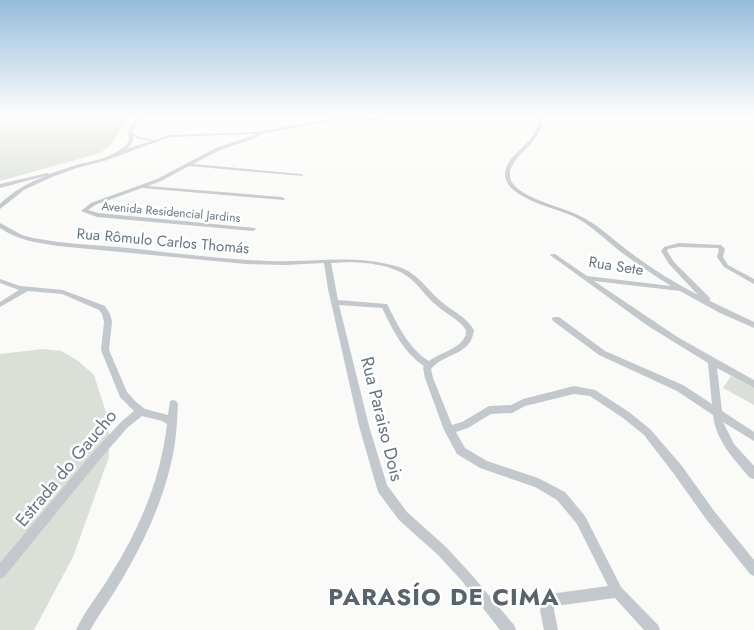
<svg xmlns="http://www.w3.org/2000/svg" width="754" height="630" viewBox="0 0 754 630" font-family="Jost,sans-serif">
<rect width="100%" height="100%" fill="#fafaf8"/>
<!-- green -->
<path fill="#dadfd7" d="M0 116H130L111 145 100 153 0 181Z
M43 349 61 351 77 360 94 375 109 422V457L73 557 34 630H0V354Z
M731 376 754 388V405L723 388Z"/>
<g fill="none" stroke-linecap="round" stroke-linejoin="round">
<!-- minor -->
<path fill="#c3c8cc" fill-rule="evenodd" d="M136 116H140L132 133 140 137 155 140 170 135 257 132 347 116 393 120 395 121 393 122 347 118 259 134 258 137 220 150 193 164 301 174 303 175V176L189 166 161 181 148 186 282 197 285 199 284 200 142 188 95 205 88 210 98 213 255 228 256 229 253 231 97 217 81 211 91 203 157 179 216 148 255 135V134L170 137 104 161 77 168 52 177 24 190 0 209V204C13 191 28 183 45 176L0 188V184L47 173 49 174C58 171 67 168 76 165 95 160 116 158 129 141L128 132ZM133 136 139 139 151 141 127 149 133 141Z
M539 116H543C543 146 508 154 510 177 513 197 563 207 578 215 598 224 613 240 631 253 652 269 675 283 698 295L669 264 661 251 664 247 679 243 721 245 725 249 723 257 728 265 754 279V284L724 267 717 257 719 249 717 248 679 247 668 249 667 251 674 262 710 298V301L754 322V328L720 313 680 291 594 281 679 338 754 380V388L717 368 722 411 754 432V441L723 422 734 444 754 466V479L750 478C734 459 716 441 713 415L677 391 599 355 553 321 552 319 553 317H559L605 351 683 385 712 404 708 363 648 326 550 255 551 254H555L587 276 671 286C652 274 634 262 617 249 604 238 590 225 575 217 557 208 503 198 505 173 508 150 539 145 539 116Z
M746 116H751L754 118V120Z
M0 223 22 235 33 238 58 242C85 245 111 246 138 249 181 254 224 259 267 261 312 263 354 253 399 267 418 273 428 291 443 303 454 312 466 317 474 330 471 356 445 352 431 369L433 378 452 425 462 422 489 406 511 405 523 399 574 386 595 390 629 412 650 429 682 466 714 511 754 560V576L750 574 706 519 674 474 644 435 623 418 590 396 574 394 525 406 512 413 491 414 468 428 456 432 465 448 487 461 538 478 565 492 585 516 621 587 658 625 660 630H644L615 598 555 606 554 610 558 630H544L540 610 545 595 550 594 608 586 577 524 557 500 535 487 480 468 457 454 444 430 425 378 423 368 424 366C403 352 393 330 382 308L339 305 369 426 387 485 407 512 446 547 470 573 514 625 516 630H500L462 581 438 555 399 520 378 492 359 426 328 289 324 263 285 265 246 264 58 246C38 243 17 240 0 228ZM350 262C371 263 395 265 412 280 421 288 427 298 436 305 446 314 459 319 466 330 466 333 466 336 464 338 460 348 438 354 429 361 408 348 398 325 387 304L338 300 331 263Z
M0 279 20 286 63 290 105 306 110 314 112 322 109 350 127 392 136 402 145 409 168 415 170 401 173 400 176 401 178 404C177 417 177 430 175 442 168 491 146 539 121 581 111 598 100 613 90 630H76C85 610 100 593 111 574 140 528 161 478 167 424L162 421 142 416 127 428 101 458 4 577 0 579V563L93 452 121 422 134 411 120 397 101 350 104 322 102 314 99 310 62 294 28 291 0 307V302L19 290 0 283Z"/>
</g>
<!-- sky -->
<linearGradient id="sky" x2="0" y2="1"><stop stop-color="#96bcdc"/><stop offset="0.57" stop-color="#fdfdfc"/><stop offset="1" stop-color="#fdfdfc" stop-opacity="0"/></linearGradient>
<rect width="754" height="204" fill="url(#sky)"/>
<g text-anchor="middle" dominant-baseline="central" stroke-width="5" stroke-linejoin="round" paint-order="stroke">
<!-- far-street labels -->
<g font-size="12" fill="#657683" stroke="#fff">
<text transform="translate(171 212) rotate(5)">Avenida Residencial Jardins</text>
</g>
<!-- street labels -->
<g font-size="15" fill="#657683" stroke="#fff">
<text transform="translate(163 241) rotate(5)">Rua Rômulo Carlos Thomás</text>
<text transform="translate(616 266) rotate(9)">Rua Sete</text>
</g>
<!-- near-street labels -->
<g font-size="18" fill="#657683" stroke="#fff">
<text transform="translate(382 419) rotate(76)">Rua Paraiso Dois</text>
<text transform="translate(66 468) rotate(-50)">Estrada do Gaucho</text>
</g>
<!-- near-district labels -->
<g font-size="24" font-weight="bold" letter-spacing="1" fill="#57646e" stroke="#fff">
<text x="444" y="596">PARASÍO DE CIMA</text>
</g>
</g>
</svg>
